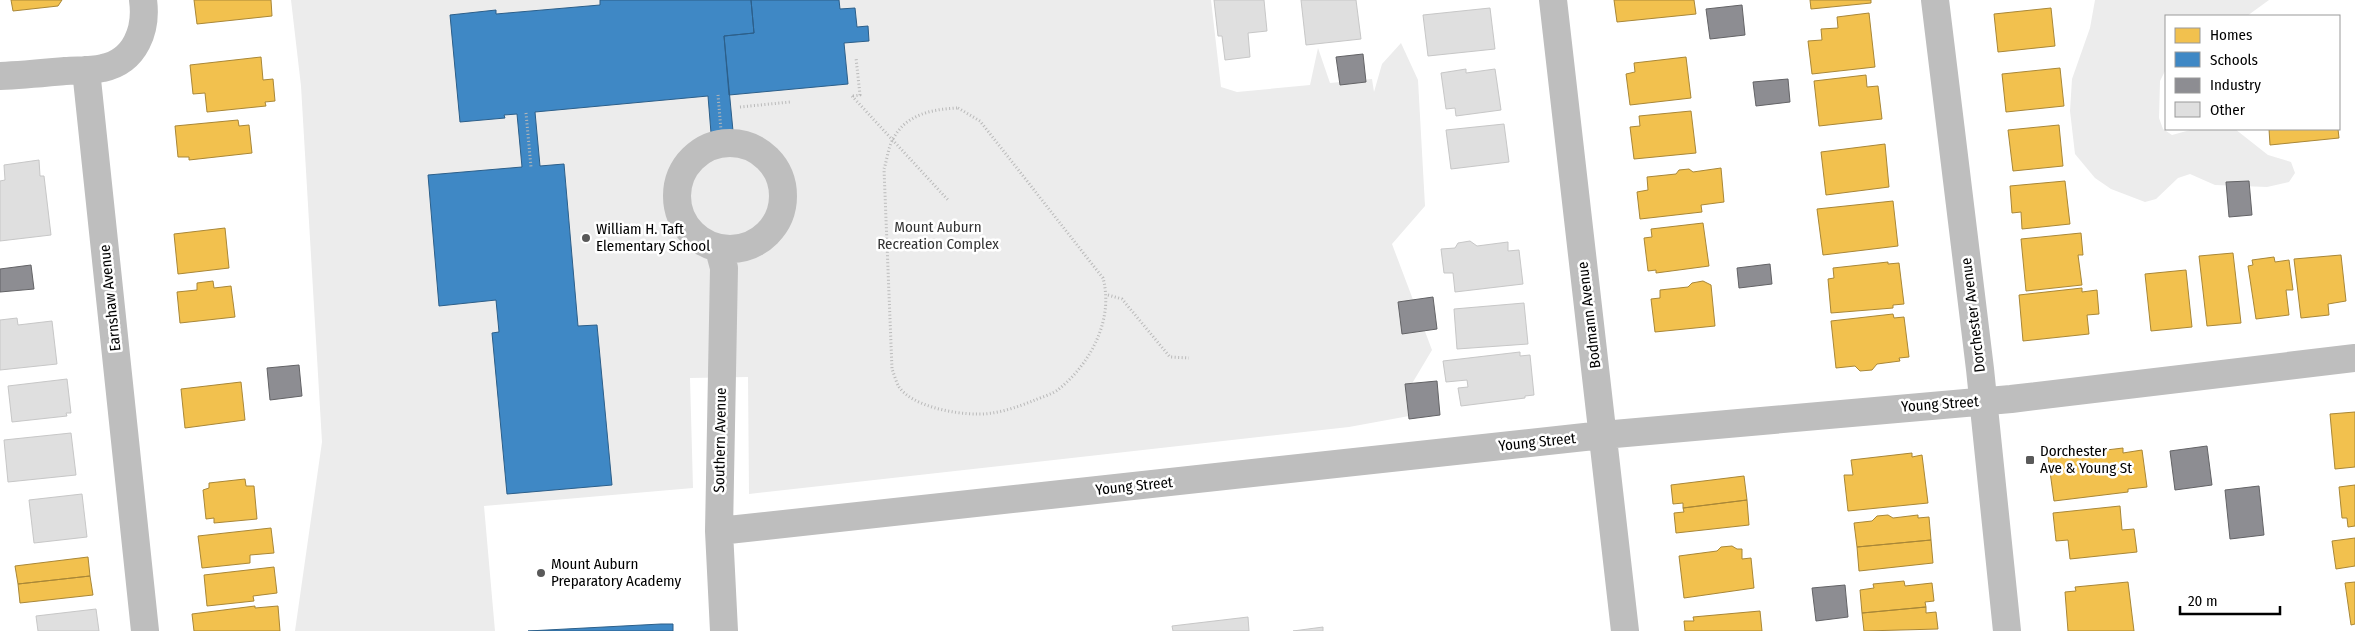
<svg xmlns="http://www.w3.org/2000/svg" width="2355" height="631" viewBox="0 0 2355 631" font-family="'Fira Sans Condensed',sans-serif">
<rect width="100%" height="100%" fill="#fff"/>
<!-- green -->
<path fill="#ececec" d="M291 0H1211L1221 87 1237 92 1310 85 1318 48 1330 83 1372 79 1374 92 1382 64 1401 43 1418 80 1425 206 1392 244 1432 350 1407 392 1409 416 1349 427 749 494 748 377 690 378 693 488 484 506 495 631H295L322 442 301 86Z
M2095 0H2269L2247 16H2166V69L2160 81 2159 118 2163 129 2172 135 2194 129H2235L2268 155 2291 162 2295 173 2289 182 2267 187 2215 185 2190 174 2178 178 2156 199 2145 202 2111 189 2095 178 2075 154 2070 111 2072 79 2090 28Z"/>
<!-- homes -->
<path fill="#f2c14e" stroke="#a98737" d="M11 0H62L58 6 13 11Z
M194 0H271L272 16 197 24Z
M1614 0H1694L1696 14 1617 22Z
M1810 0H1871V3L1811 9Z
M2051 8 2055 46 1998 52 1994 14Z
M1869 13 1875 67 1812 74 1808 41 1822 40 1821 29 1838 28 1837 17Z
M261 57 263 80 273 79 275 101 265 102 266 106 207 112 205 93 193 94 190 65Z
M1686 57 1691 98 1630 105 1626 74 1635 72 1634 63Z
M2060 68 2064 106 2006 112 2002 74Z
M1866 75 1867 87 1878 86 1882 119 1819 126 1814 81Z
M1691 111 1696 153 1634 159 1630 127 1640 126 1639 116Z
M238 120 239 126 249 125 252 153 189 160V157H178L175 126Z
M2059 125 2063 166 2013 171 2008 130Z
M2269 129H2338L2339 138 2270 145Z
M1885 144 1889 187 1826 195 1821 152Z
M1721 168 1724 202 1701 205 1702 212 1640 219 1637 192 1648 190 1647 177 1676 174 1679 170 1689 169 1693 172Z
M2065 181 2070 224 2022 229 2021 212 2012 213 2010 186Z
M1893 201 1898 246 1823 255 1817 209Z
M1703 223 1709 266 1656 273V270L1648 271 1644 238 1652 237 1651 229Z
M225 228 229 268 178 274 174 234Z
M2081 233 2083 255H2078L2082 285 2026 291 2021 239Z
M2233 253 2241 323 2207 326 2199 256Z
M2341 255 2346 301 2328 304 2329 315 2301 318 2294 259Z
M2274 257 2275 262 2289 260 2293 290H2286L2289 315 2256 319 2248 266 2253 265 2252 260Z
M1888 262V264L1899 263 1904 304 1893 305V308L1831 313 1828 279 1834 278 1833 268Z
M2186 270 2192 327 2151 331 2145 274Z
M213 281 214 288 231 286 235 317 180 323 177 292 197 290V283Z
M1703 281 1711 285 1715 326 1655 332 1651 299 1660 298V290L1688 287 1692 283Z
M2082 288V292L2097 290 2099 314 2087 315 2089 334 2023 341 2019 295Z
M1893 314 1894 318 1904 317 1909 357 1899 358 1900 361 1877 364 1872 370 1860 371 1855 366 1836 368 1831 321Z
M241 382 245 420 185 428 181 389Z
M2355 412V467L2335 469 2330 414Z
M2123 448V453L2142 450 2147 487 2128 489V492L2054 501 2048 457Z
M1912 453V457L1922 455 1928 503 1848 511 1844 475H1853L1851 460Z
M1744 476 1747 500 1683 508V503L1673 504 1671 485Z
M245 479 246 486H254L257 519 214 523V518L206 519 203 490 209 488V483Z
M2355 485V526L2348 527 2347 518H2342L2339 487Z
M1747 500 1749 525 1676 533 1674 513 1684 512 1683 508Z
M2120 506 2122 530 2134 529 2137 552 2070 559 2068 540 2056 541 2053 513Z
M1888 515 1893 518 1918 515V518L1929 517 1931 540 1857 547 1854 523 1872 521 1877 516Z
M271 528 274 553 250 555V563L202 568 198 536Z
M2355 538V566L2336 569 2332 541Z
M1931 540 1933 563 1859 571 1857 547Z
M1732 546 1737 549H1742V559L1751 558 1754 588 1684 598 1679 556 1717 551 1721 547Z
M88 557 90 576 18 584 15 566Z
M274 567 277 593 253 596 254 601 207 606 204 575Z
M90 576 93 595 20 603 18 584Z
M1904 581 1905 586 1932 583 1934 601 1925 602 1926 607 1862 613 1860 590 1874 588 1873 584Z
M2128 582 2134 631H2068L2065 592 2076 591 2075 587Z
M2355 582V624L2351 625 2345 583Z
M255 606V608L278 606 280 631H194L192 614Z
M1926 607V613L1936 612 1938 629 1864 631 1862 613Z
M1760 611 1762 631H1685L1684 621H1694L1693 617Z"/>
<!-- schools -->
<path fill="#3f88c5" stroke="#2c5f8a" d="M600 0H751L754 33 724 36 733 131 711 133 708 96 535 112 540 166 564 164 578 326 597 325 612 485 507 494 492 333 499 332 496 300 439 306 428 175 522 167 517 114 504 115 505 118 460 122 450 15 496 10V14L600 5Z
M751 0H839L840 9 855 8 857 27 868 26 869 41 844 43 848 84 729 95 724 36 754 33Z
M661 624H673V631H528Z"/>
<!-- industry -->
<path fill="#8d8d92" stroke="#636366" d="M1742 5 1745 35 1710 39 1706 9Z
M1363 54 1366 82 1340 85 1336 57Z
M1788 79 1790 102 1756 106 1753 82Z
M2249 181 2252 215 2229 217 2226 182Z
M1770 264 1772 284 1739 288 1737 268Z
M31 265 34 289 0 292V269Z
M1433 297 1437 329 1402 334 1398 302Z
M299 365 302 396 270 400 267 368Z
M1437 381 1440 415 1409 419 1405 384Z
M2207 446 2212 485 2175 490 2170 451Z
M2259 486 2264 535 2230 539 2225 490Z
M1845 585 1848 617 1816 621 1812 588Z"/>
<!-- building -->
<path fill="#dfdfdf" stroke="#c7c7c7" d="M1214 0H1264L1267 31 1248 33 1250 57 1225 60 1222 36H1218Z
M1301 0H1356L1361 39 1306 45Z
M1490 8 1495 49 1428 56 1423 15Z
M1466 69V73L1495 69 1501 110 1456 116 1455 108 1446 109 1441 73Z
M1504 124 1509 162 1451 169 1446 130Z
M39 160 40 176H44L51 235 0 241V181L5 180 4 165Z
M1470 241 1477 246 1508 242V251L1519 250 1523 284 1455 292 1453 273H1444L1441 249 1455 248 1458 243Z
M1524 303 1528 344 1457 349 1454 309Z
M17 318 18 325 52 321 57 364 0 370V320Z
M1520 352V356L1530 355 1534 395 1525 396V398L1461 406 1458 388 1468 387 1467 380 1446 382 1443 361Z
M67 379 71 413H66L67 416 12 422 8 386Z
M71 433 76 475 8 482 4 440Z
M82 494 87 537 34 543 29 500Z
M96 609 99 631H38L36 616Z
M1248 617 1249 631H1173L1172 626Z
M1323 627V631H1293Z"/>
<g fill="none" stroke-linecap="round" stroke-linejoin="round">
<!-- path -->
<path stroke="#b9b9b9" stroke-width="3" stroke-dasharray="1 2.5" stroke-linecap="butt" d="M718 95 722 142
M852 96 948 200
M853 96 860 95 856 58
M740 107 790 102
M958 108 980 121 1103 278C1114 319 1091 363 1059 389 1053 394 1042 397 1035 400 1018 407 995 415 976 414 954 414 912 406 899 387 896 382 894 374 892 369L884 169C887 160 888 148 893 139 906 114 933 109 958 108Z
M526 113 531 167
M1108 295 1122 299 1170 357 1189 358"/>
<!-- minor -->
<path stroke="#bebebe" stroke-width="28" d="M1553 0 1625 631
M1935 0 1980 369 2007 631
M86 70 145 631
M0 76C22 75 43 73 65 71 77 70 91 71 103 68 136 61 147 29 143 0
M677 196a53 53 0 1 1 106 0a53 53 0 1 1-106 0Z
M719 249 724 268 719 531 724 631
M719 531 1603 435 2011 399 2355 358"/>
</g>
<!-- markers -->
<g fill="#595959" stroke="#fff" stroke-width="2">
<circle cx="586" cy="238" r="5"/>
<rect x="2025" y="455" width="10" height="10" rx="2.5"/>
<circle cx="541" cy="573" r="5"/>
</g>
<g text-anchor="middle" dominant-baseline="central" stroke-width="5" stroke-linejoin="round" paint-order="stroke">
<!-- park labels -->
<g font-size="15" fill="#333" stroke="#fff">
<text x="938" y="227">Mount Auburn<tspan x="938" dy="17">Recreation Complex</tspan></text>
</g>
<!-- poi labels -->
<g font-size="15" fill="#000" stroke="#fff" text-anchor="start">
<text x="596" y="229">William H. Taft<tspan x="596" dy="17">Elementary School</tspan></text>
<text x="2040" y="451">Dorchester<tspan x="2040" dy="17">Ave &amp; Young St</tspan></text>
<text x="551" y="564">Mount Auburn<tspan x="551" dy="17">Preparatory Academy</tspan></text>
</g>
<!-- street labels -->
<g font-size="15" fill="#000" stroke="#fff">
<text transform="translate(110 298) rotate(-96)">Earnshaw Avenue</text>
<text transform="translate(1589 315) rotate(-97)">Bodmann Avenue</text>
<text transform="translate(1973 315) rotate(-97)">Dorchester Avenue</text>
<text transform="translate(1940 404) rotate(-4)">Young Street</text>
<text transform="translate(720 440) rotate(-89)">Southern Avenue</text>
<text transform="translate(1537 442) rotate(-6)">Young Street</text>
<text transform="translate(1134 486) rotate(-6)">Young Street</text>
</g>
</g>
<!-- legend -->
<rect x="2165" y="15" width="175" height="115" fill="#ffffff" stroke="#999999"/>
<rect x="2175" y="28" width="25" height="15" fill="#f2c14e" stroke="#999999"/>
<text x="2210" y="40" font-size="15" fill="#000000">Homes</text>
<rect x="2175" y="52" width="25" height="15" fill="#3f88c5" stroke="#999999"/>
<text x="2210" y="65" font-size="15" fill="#000000">Schools</text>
<rect x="2175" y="78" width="25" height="15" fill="#8d8d92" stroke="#999999"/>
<text x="2210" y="90" font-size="15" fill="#000000">Industry</text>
<rect x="2175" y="102" width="25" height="15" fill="#dfdfdf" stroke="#999999"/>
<text x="2210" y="115" font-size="15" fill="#000000">Other</text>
<!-- scale -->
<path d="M2180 606v8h100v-8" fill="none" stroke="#000000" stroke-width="2.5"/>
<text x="2188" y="606" font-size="15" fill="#000000" stroke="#ffffff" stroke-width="4" paint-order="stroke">20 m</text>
</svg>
